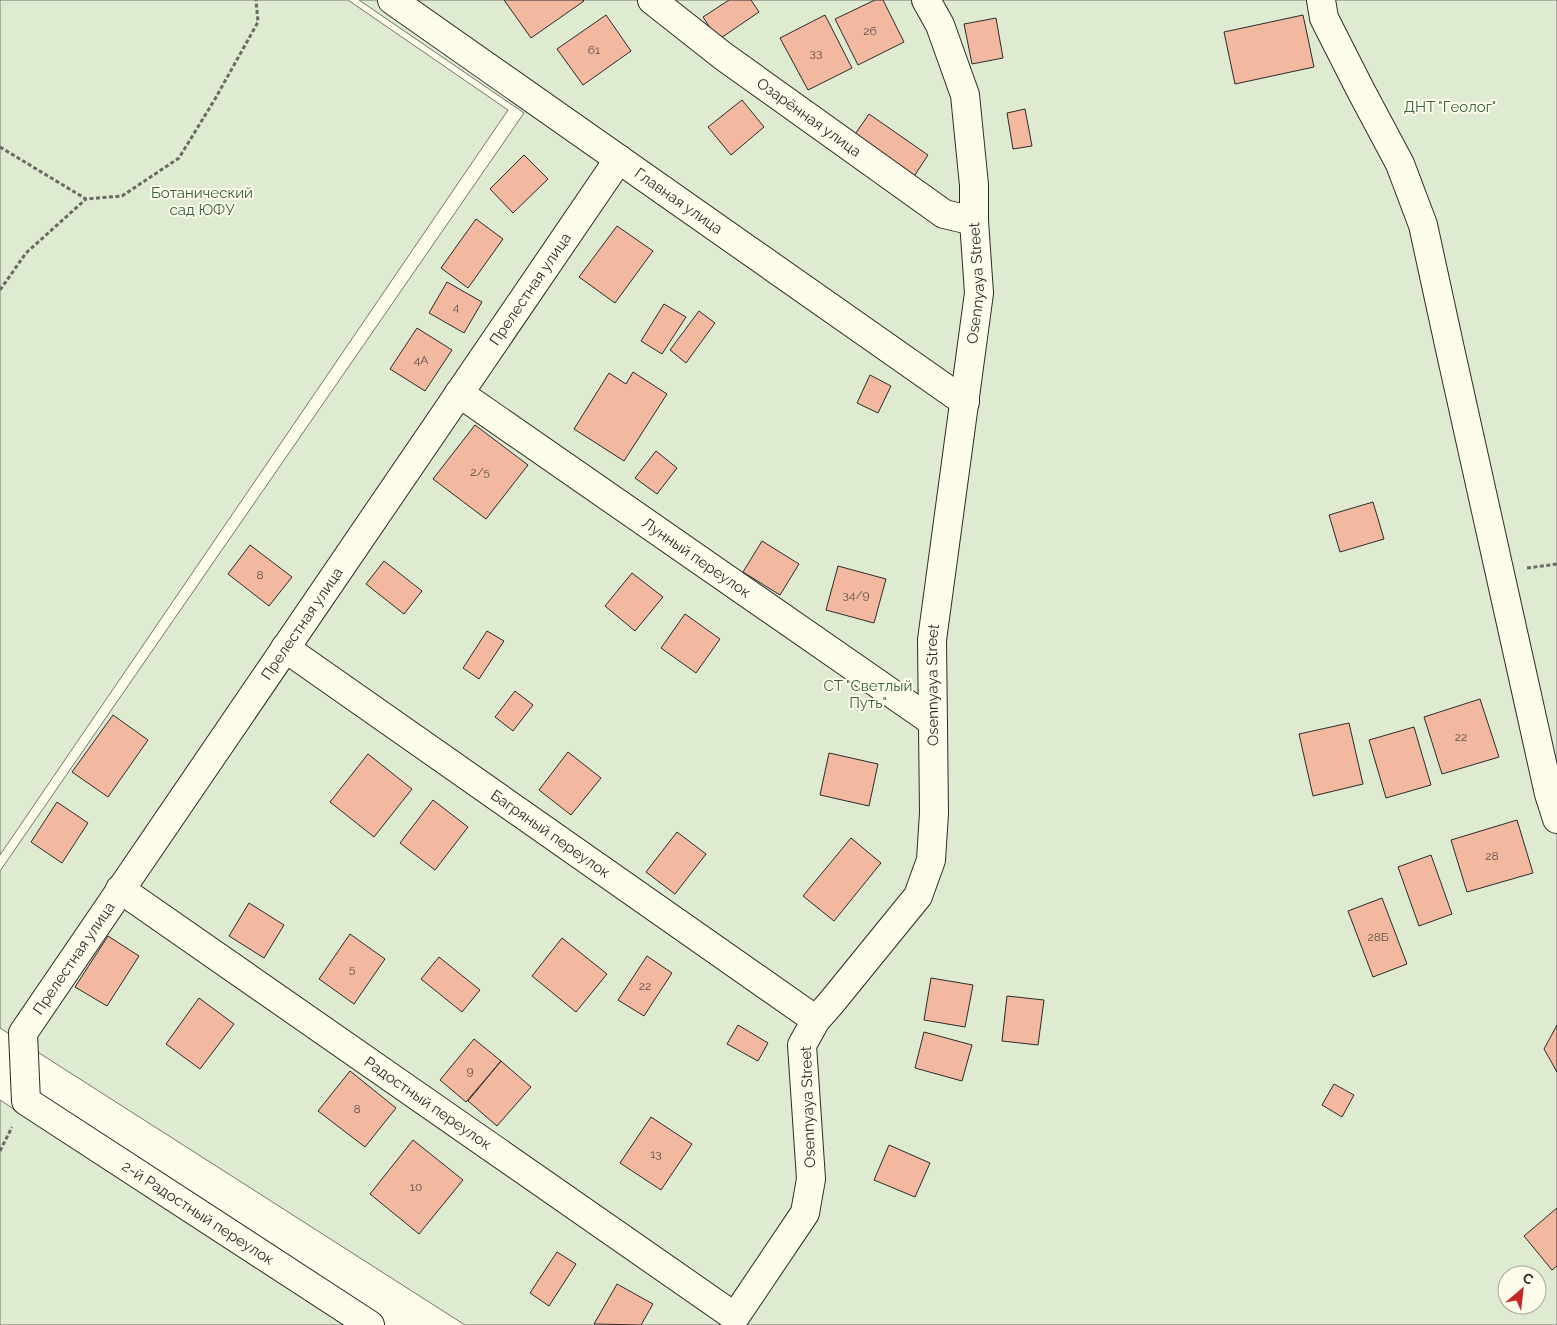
<svg xmlns="http://www.w3.org/2000/svg" width="1557" height="1325" viewBox="0 0 1557 1325" font-family="Raleway,sans-serif">
<rect width="100%" height="100%" fill="#fdfbea"/>
<!-- green -->
<path fill="#deebd1" stroke="#74746e" fill-rule="evenodd" d="M0 0H348L508 110 0 855Z
M359 0H1557V1325H465L0 1028V871L524 113ZM1507 1275H1537V1305H1507Z
M0 1100 345 1325H0Z"/>
<!-- building -->
<path fill="#f2b8a0" stroke="#2b2b2b" d="M504 0H583L584 1 531 38Z
M729 0H751L759 12 718 40 703 17Z
M875 0H883L904 42 858 65 835 19Z
M606 15 631 51 583 85 557 49Z
M825 15 852 68 808 90 780 38Z
M1303 15 1314 67 1235 84 1224 32Z
M996 18 1003 58 972 64 964 24Z
M742 100 764 127 731 155 708 127Z
M1025 109 1032 146 1013 149 1007 113Z
M869 114 928 155 911 181 851 140Z
M524 155 548 179 513 213 490 189Z
M476 219 503 239 468 288 441 268Z
M617 226 653 251 615 303 579 277Z
M447 282 482 302 464 333 429 313Z
M664 304 686 317 662 354 641 341Z
M699 311 715 323 686 363 670 350Z
M417 328 452 350 425 391 390 369Z
M633 372 667 394 624 461 574 429 609 373 626 384Z
M870 375 891 386 878 413 857 403Z
M475 425 528 465 486 519 433 479Z
M656 451 677 468 657 494 635 478Z
M1373 502 1384 539 1340 552 1329 515Z
M762 541 799 564 780 595 743 572Z
M250 545 292 577 269 606 228 574Z
M384 561 422 591 404 614 366 584Z
M838 566 886 579 874 623 826 610Z
M632 573 663 597 635 631 605 606Z
M685 614 720 639 696 673 661 648Z
M487 631 504 641 479 679 463 668Z
M515 691 533 705 513 731 495 717Z
M1480 699 1499 757 1442 774 1424 717Z
M113 715 148 740 108 797 72 772Z
M1349 723 1363 784 1313 796 1299 734Z
M1414 727 1431 785 1386 798 1369 740Z
M568 752 601 778 571 815 539 790Z
M829 753 878 764 869 806 820 795Z
M368 754 412 789 374 837 330 802Z
M433 800 468 827 435 870 400 843Z
M57 802 88 823 62 863 31 842Z
M1517 820 1533 873 1467 892 1451 840Z
M677 832 706 854 675 894 646 872Z
M851 838 881 863 834 921 803 896Z
M1431 855 1452 914 1419 926 1398 867Z
M1382 898 1407 964 1373 977 1348 911Z
M249 903 284 925 264 958 229 936Z
M350 934 385 959 354 1004 319 979Z
M108 936 139 956 107 1006 75 987Z
M562 938 607 974 576 1012 532 976Z
M647 956 672 973 644 1016 618 1000Z
M439 957 480 990 462 1012 421 979Z
M931 978 973 985 965 1027 924 1020Z
M1007 996 1044 1000 1038 1045 1002 1041Z
M199 998 234 1024 200 1069 166 1044Z
M738 1025 768 1043 758 1061 727 1044Z
M1557 1025V1072L1544 1049Z
M924 1032 972 1045 962 1081 915 1068Z
M474 1039 501 1061 466 1102 440 1080Z
M501 1061 531 1087 497 1126 468 1101Z
M350 1071 396 1108 365 1147 318 1111Z
M1334 1084 1354 1095 1342 1117 1322 1105Z
M651 1117 692 1144 661 1190 620 1163Z
M413 1140 463 1180 419 1234 370 1194Z
M889 1145 930 1163 915 1197 874 1180Z
M1557 1208V1266L1552 1270 1524 1236Z
M557 1252 576 1264 549 1306 530 1293Z
M617 1284 653 1304 641 1325 594 1324Z"/>
<g fill="none" stroke-linecap="round" stroke-linejoin="round">
<defs>
<g id="street">
<path id="s1" d="M392 0 965 402"/>
<path id="s2" d="M652 0 723 56 944 214 974 221"/>
<path d="M1321 0 1324 18 1360 89 1400 164 1423 225 1450 349 1549 794 1557 819"/>
<path id="s3" d="M459 393 933 722"/>
<path id="s4" d="M285 648 816 1020"/>
<path id="s5" d="M120 889 735 1317 805 1213 811 1179 802 1045 816 1020 831 1003 918 896 931 860 934 813 932 640 979 293 974 221V185L965 95 940 25 926 0"/>
<path id="s6" d="M370 1325 26 1101 23 1033 619 159"/>
</g>
</defs>
<!-- street casing -->
<use href="#street" stroke="#2b2b2b" stroke-width="30"/>
<!-- path -->
<path stroke="#6a6964" stroke-width="3" stroke-dasharray="4 2.5" stroke-linecap="butt" d="M0 147 86 199 122 196 179 158 215 99 258 22 256 0
M0 290 26 253 86 199
M1527 568 1557 564
M0 1151 12 1127"/>
<!-- street -->
<use href="#street" stroke="#fdfbea" stroke-width="28"/>
</g>
<g text-anchor="middle" dominant-baseline="central" stroke-width="4" stroke-linejoin="round" paint-order="stroke">
<!-- number labels -->
<g font-size="12" fill="#5d4e48">
<text x="870" y="31">26</text>
<text x="594" y="50">61</text>
<text x="816" y="53">33</text>
<text x="456" y="307">4</text>
<text x="421" y="360">4А</text>
<text x="480" y="472">2/5</text>
<text x="260" y="575">8</text>
<text x="856" y="595">34/9</text>
<text x="1461" y="737">22</text>
<text x="1492" y="856">28</text>
<text x="1378" y="937">28Б</text>
<text x="352" y="969">5</text>
<text x="645" y="986">22</text>
<text x="470" y="1071">9</text>
<text x="357" y="1109">8</text>
<text x="656" y="1154">13</text>
<text x="416" y="1187">10</text>
</g>
<!-- park labels -->
<g font-size="15" fill="#34623c" stroke="#fdfbea">
<text x="1450" y="107">ДНТ "Геолог"</text>
<text x="202" y="193">Ботанический<tspan x="202" dy="17">сад ЮФУ</tspan></text>
<text x="868" y="686">СТ "Светлый<tspan x="868" dy="17">Путь"</tspan></text>
</g>
<!-- street labels -->
<g font-size="15" fill="#2b2b2b" stroke="#fdfbea">
<text stroke="none"><textPath href="#s2" startOffset="196">Озарённая улица</textPath></text>
<text stroke="none"><textPath href="#s1" startOffset="350">Главная улица</textPath></text>
<text stroke="none"><textPath href="#s5" startOffset="1851">Osennyaya Street</textPath></text>
<text stroke="none"><textPath href="#s6" startOffset="1379">Прелестная улица</textPath></text>
<text stroke="none"><textPath href="#s3" startOffset="289">Лунный переулок</textPath></text>
<text stroke="none"><textPath href="#s6" startOffset="974">Прелестная улица</textPath></text>
<text stroke="none"><textPath href="#s5" startOffset="1446">Osennyaya Street</textPath></text>
<text stroke="none"><textPath href="#s4" startOffset="324">Багряный переулок</textPath></text>
<text stroke="none"><textPath href="#s6" startOffset="569">Прелестная улица</textPath></text>
<text stroke="none"><textPath href="#s5" startOffset="375">Радостный переулок</textPath></text>
<text transform="translate(808 1107) rotate(-92)">Osennyaya Street</text>
<text transform="translate(198 1213) rotate(33)">2-й Радостный переулок</text>
</g>
</g>
<!-- north arrow -->
<g transform="translate(1522 1290) rotate(28)"><circle r="24" fill="#fdfbea" stroke="#a9a89e"/>
<path d="M0-4L9 19L0 12L-9 19Z" fill="#c62828"/>
<text y="-8" font-size="14" font-weight="bold" text-anchor="middle" fill="#2b2b2b">С</text>
</g>
</svg>
